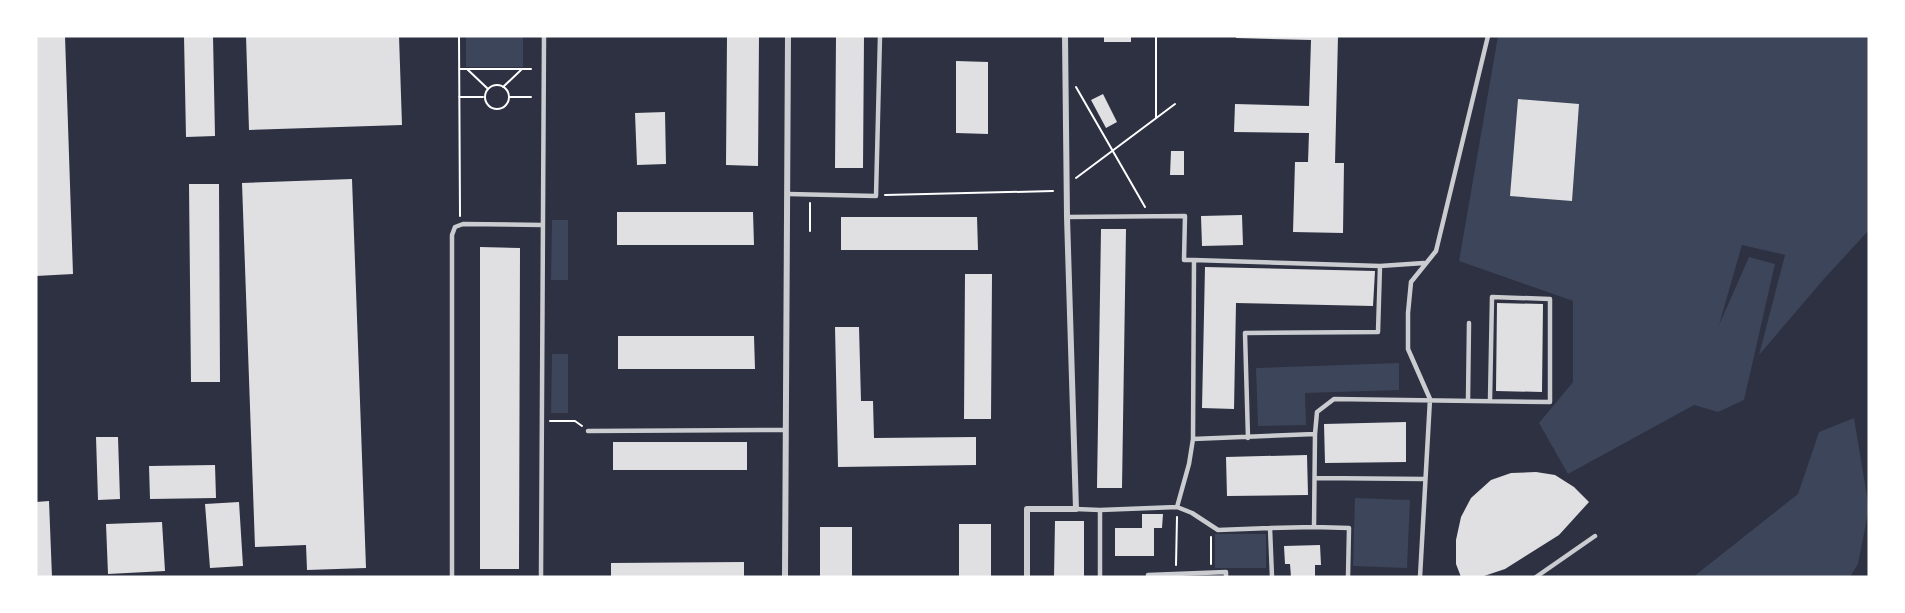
<svg xmlns="http://www.w3.org/2000/svg" width="1905" height="613" viewBox="0 0 1905 613" font-family="'Roboto Condensed',sans-serif">
<rect width="100%" height="100%" fill="#2d3142"/>
<!-- green -->
<path fill="#3c4559" d="M466 36H523V67H466Z
M1498 36H1869V230L1823 280 1759 355 1785 255 1742 245 1719 325 1749 257 1775 264 1744 400 1718 412 1694 405 1568 474 1539 423 1573 382V301L1459 261Z
M552 220H568V280H551Z
M552 354H568V413H551Z
M1399 363V390L1305 393 1306 425 1258 426 1256 368Z
M1854 418 1869 508 1858 564 1850 577H1693L1798 494 1819 432Z
M1355 498 1410 500 1407 568 1353 566Z
M1215 534H1266V568H1215Z"/>
<!-- building -->
<path fill="#e0e0e3" d="M36 36H65L73 274 36 276Z
M184 36H213L215 136 186 137Z
M246 36H399L402 125 249 130Z
M727 36H759L758 166 726 165Z
M836 36H864L863 168H835Z
M1104 36H1131V42H1104Z
M1236 36H1338L1335 163H1344L1343 233 1293 232 1295 162H1308L1309 133 1234 132 1235 104 1309 106 1311 40 1236 38Z
M956 61 988 62V134L956 133Z
M1103 94 1117 122 1106 128 1091 100Z
M1518 99 1579 104 1572 201 1510 196Z
M665 112 666 164 637 165 635 113Z
M1171 151H1184V175H1170Z
M352 179 366 568 307 570 306 545 255 547 242 183Z
M189 184H219L220 382H191Z
M617 212H753L754 245H617Z
M1242 215 1243 245 1202 246 1201 216Z
M841 217H977L978 250H841Z
M1101 229H1126L1122 488H1097Z
M480 247 520 248 519 569H480Z
M1205 267 1375 271 1373 306 1236 303 1234 409 1202 408Z
M965 274H992L991 419H964Z
M1497 303 1543 304 1542 392 1496 391Z
M835 327H859L861 401H873L874 438 976 437V465L838 467Z
M618 336H754L755 369H618Z
M1406 422V462L1325 463 1324 424Z
M96 437H118L120 499 98 500Z
M613 442H747V470H613Z
M1307 455 1308 495 1227 496 1226 457Z
M215 465 216 498 150 499 149 466Z
M1536 472 1555 475 1574 487 1589 502 1559 535 1505 569 1481 577H1461L1456 564V540L1461 517 1471 498 1491 480 1511 473Z
M49 501 52 577H36V502Z
M239 502 243 566 210 568 205 504Z
M1142 514H1163L1162 528H1154V556H1115V528H1142Z
M1055 521H1084V577H1054Z
M162 522 165 571 108 574 106 524Z
M959 524H991V577H959Z
M820 527H852V577H820Z
M1320 545 1321 565H1315V577H1291L1290 564H1285L1284 546Z
M744 562V577H611V563Z"/>
<g fill="none" stroke-linecap="round" stroke-linejoin="round">
<!-- path -->
<path stroke="#fff" stroke-width="2" d="M459 36 460 216
M1156 36V118
M459 69H531
M467 69 487 88
M485 97a12 12 0 1 1 24 0a12 12 0 1 1-24 0Z
M503 87 522 69
M1076 87 1145 207
M459 97H483
M509 97H531
M1076 178 1175 104
M885 195 1053 191
M810 231V203
M550 421H575L582 426
M1211 564V537
M1176 565 1177 517"/>
<!-- service -->
<path stroke="#caccd0" stroke-width="4.5" d="M788 194 876 196 880 36
M1067 217 1185 216 1184 260H1194
M1424 263 1380 266 1194 260 1193 439 1315 434 1317 412 1334 399 1550 402V299L1492 297 1490 400
M1468 400 1469 323
M588 431 785 430
M1248 438 1245 333 1378 332 1380 266
M1315 478 1425 479
M1177 507 1192 513 1218 530 1270 528
M1076 509 1100 510V577
M1100 510 1177 507 1189 464 1193 439
M1314 527 1349 528 1348 577
M452 577V235L455 227 463 224 543 225
M541 577 544 36
M1148 577V575L1226 572V577
M1272 577 1270 528 1314 527 1315 434
M1420 577 1430 399 1408 349V313L1411 282 1436 251 1488 36
M1536 577 1595 536"/>
<!-- minor -->
<path stroke="#caccd0" stroke-width="6" d="M785 577 788 36
M1027 577V509H1076L1067 217 1065 36"/>
</g>
<!-- border -->
<rect width="1905" height="613" fill="none" stroke="#ffffff" stroke-width="75"/>
</svg>
